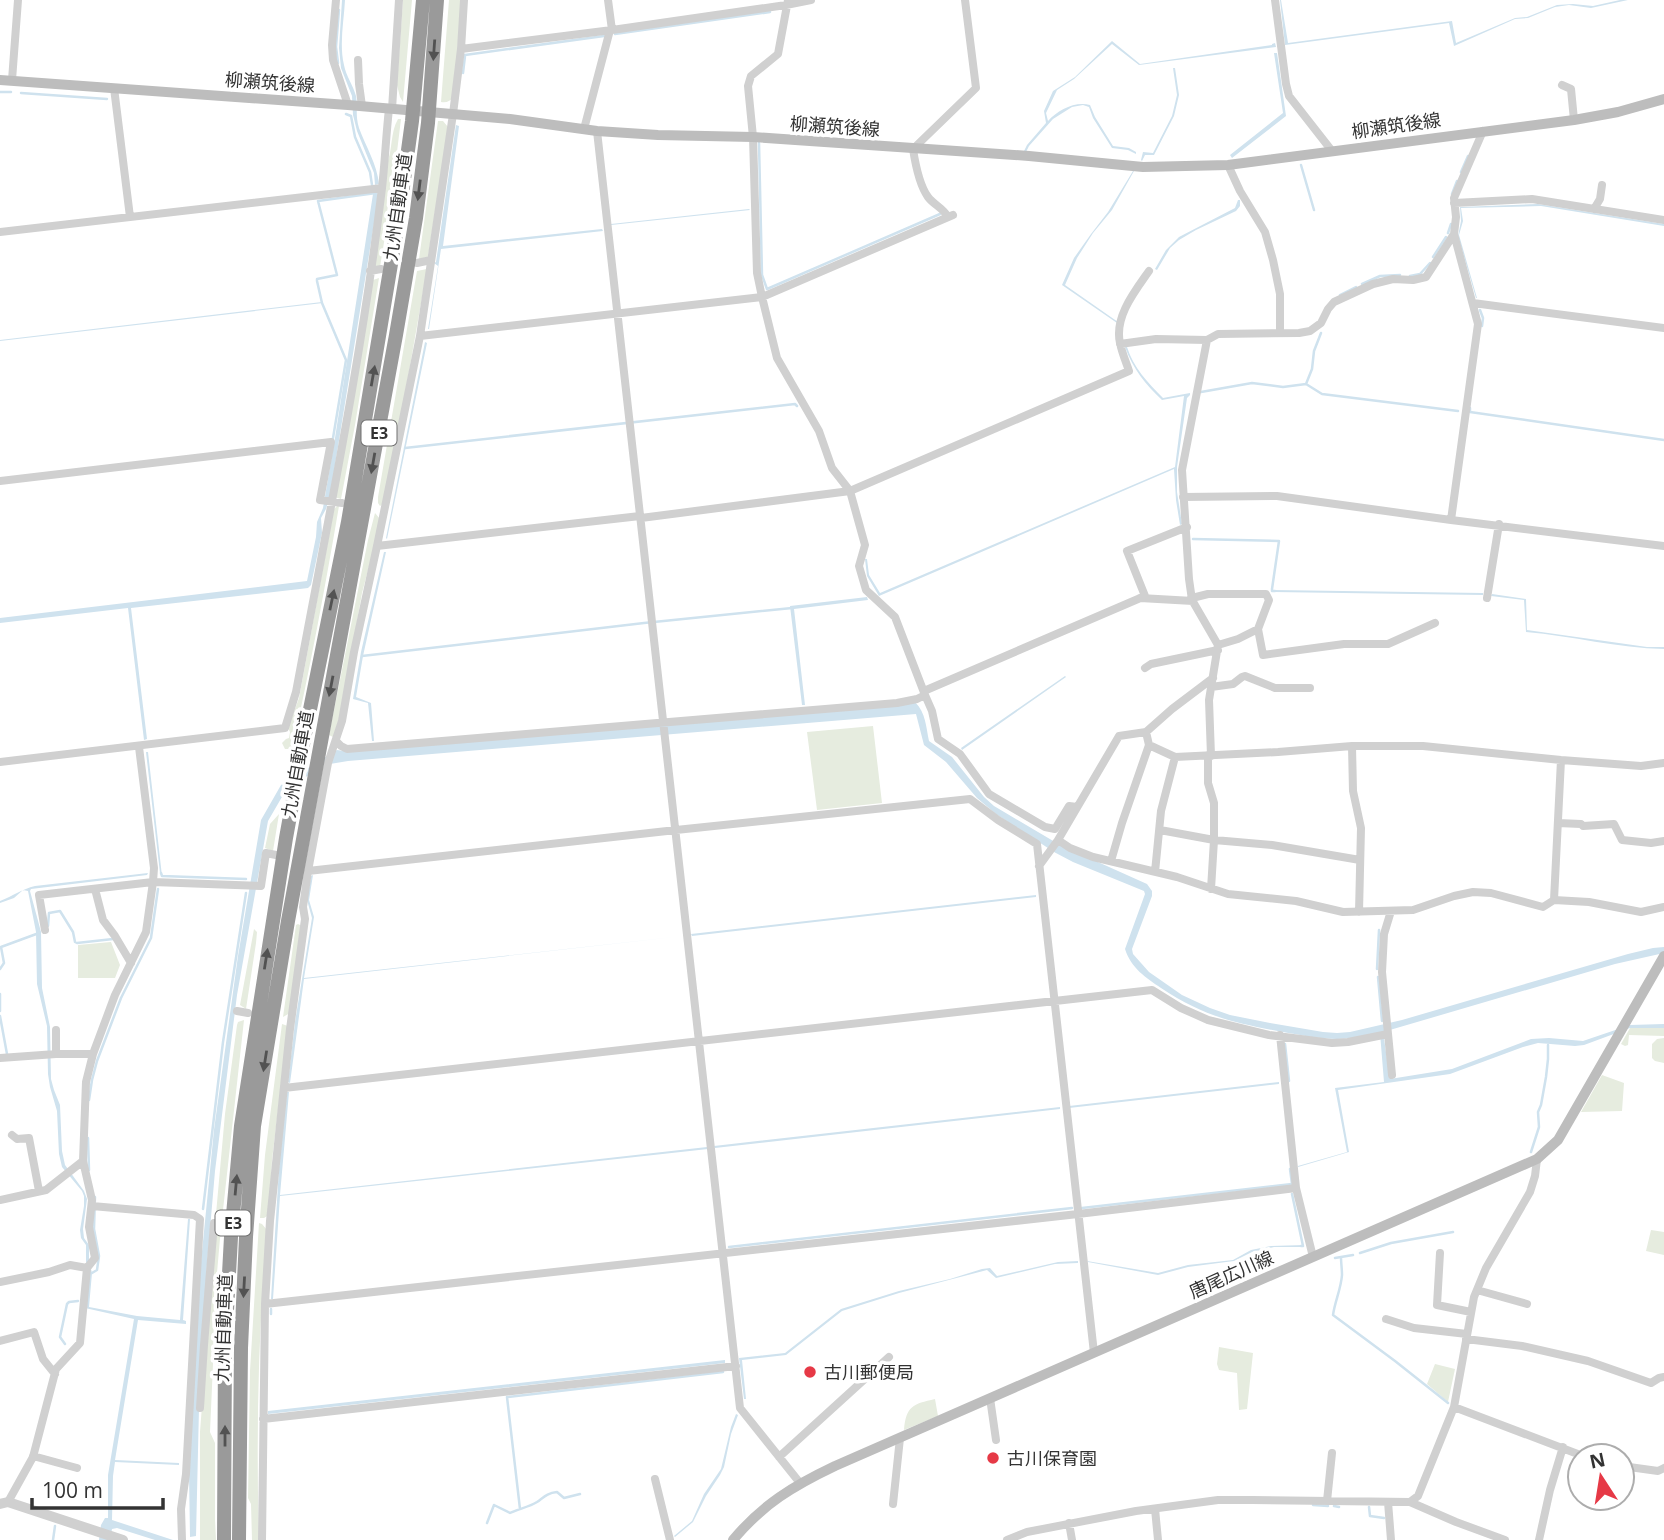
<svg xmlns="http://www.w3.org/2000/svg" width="1664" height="1540" viewBox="0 0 1664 1540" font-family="'Open Sans','Noto Sans JP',sans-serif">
<rect width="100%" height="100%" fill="#fff"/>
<!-- green -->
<path fill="#e6ecdf" d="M403 0H412L403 102 400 97 397 85Z
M449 0H461L454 97C450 101 447 103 441 102Z
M398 119H401L392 193 380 267 375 268 387 163C393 149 390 133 398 119Z
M438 121H443L448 127 428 257 419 259Z
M427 269 394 457 384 503 380 506 378 503V497L417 271Z
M379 278 355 425 341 499 334 497 370 281Z
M337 506H339C325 588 310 669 292 749H285L282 743 286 739 289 738 290 732 288 728 299 698 334 509Z
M375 513 380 519V524L362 593 341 713 333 737 329 735 368 540Z
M873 726 882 803 817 810 807 732Z
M279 814 273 851 265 848 270 824Z
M298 924 302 926 290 1013 283 1017 296 925Z
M254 929 257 932 256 943 246 1009 240 1005Z
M111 942 120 965 115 978H78V945Z
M244 1020 222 1219H219L216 1214 225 1114 237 1025 238 1022Z
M282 1024 288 1026 272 1160 269 1215 264 1218H260L265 1155Z
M1664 1026V1036L1629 1035 1628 1045 1625 1046 1621 1044 1630 1028Z
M1664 1038V1063L1655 1061 1652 1058V1044L1657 1039Z
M1602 1075 1624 1083 1622 1111 1581 1112Z
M259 1223 262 1224 267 1230C258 1332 256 1437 259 1540H252L251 1504 248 1498 250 1371Z
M221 1227 217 1273 210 1432 215 1443V1520L216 1540H200V1432L215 1234Z
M1651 1230 1664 1232V1255L1646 1251Z
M1219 1347 1253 1353 1247 1409 1239 1410 1237 1373 1219 1370 1217 1364Z
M1435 1364 1455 1369 1448 1402 1427 1384Z
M935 1399 938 1416 904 1430C906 1406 913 1404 935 1399Z"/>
<!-- water -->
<path fill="#cfe2ee" d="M342 0H345C344 21 339 44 344 65 346 76 353 85 356 96 358 107 355 115 359 128 366 147 377 164 379 184L375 185 374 173 357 131 353 115 352 96 341 68 339 48Z
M1280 0H1281L1288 43 1452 21 1456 43 1515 18 1527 17 1557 5 1573 4 1593 6 1620 0H1628L1591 8 1569 5 1555 7 1528 18 1515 19 1454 46 1449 23 1285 45Z
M1112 41 1140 64 1272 45V44L1275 43 1276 47 1139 65 1112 44 1074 79 1057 90 1046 113 1048 121C1058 110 1075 101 1090 105L1095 117 1113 146 1129 148 1136 152V154L1128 150 1112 148 1093 118 1089 107 1083 105 1072 107 1053 119 1029 146 1026 152 1024 151 1027 145 1046 123 1044 111 1053 91 1075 77Z
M1274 53H1277L1286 116 1232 158 1230 155 1283 113Z
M1173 68H1175L1179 95 1174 116 1154 155H1145L1142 161 1141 160 1143 152 1153 153 1172 116 1177 95Z
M456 125 459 126 443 246 602 229 603 231 441 249 429 329H428L438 266 434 263 436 262Z
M1133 171H1134L1112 210 1093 233 1077 258 1065 285 1118 322 1117 323 1062 285 1074 258 1091 234 1108 212Z
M379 193 330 496 326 509 321 518 322 533 311 585 308 588 300 589 131 608 147 739 144 740 128 608 0 623V618L307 581 316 537 317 522 323 508 335 438 373 194Z
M1238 200H1240V206L1236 211 1196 230 1179 240 1170 248 1157 270 1155 269 1166 250 1179 237 1235 208Z
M1538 204 1664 224V226L1541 206 1461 208 1463 221 1459 235 1477 298H1476L1458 236 1461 221 1460 207Z
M749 209 750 210 611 225V224Z
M322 302 323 303 0 341V340Z
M425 342 427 343 387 539 386 538Z
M1125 347H1127C1133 367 1148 383 1163 398L1190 393V395L1187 398 1177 467V492L1182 524 1180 525 1176 500 1174 469 879 596 867 576 865 559H867L869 575 880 593 1175 467 1184 396 1162 400C1146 385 1133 369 1125 347Z
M384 552H386L363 656 356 697 371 703 374 741H372L368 703 353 699 361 652Z
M1273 590 1483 593V595L1273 592Z
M1492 594 1526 599 1527 630 1647 647H1664V649C1618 648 1572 636 1526 632L1524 600 1491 596Z
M867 597 868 600 794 609 805 705H802L790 606Z
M1065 676 1066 677 962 750 961 748Z
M915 702C926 713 926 727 929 741L952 757 984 797 994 806 1060 845 1147 884 1152 891V896L1132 949 1133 954 1149 972 1182 995 1210 1008 1230 1015 1270 1023 1323 1032 1337 1033 1350 1032 1402 1020 1628 954 1653 948 1664 947V953L1615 964 1383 1032 1390 1079 1452 1069 1531 1039 1549 1038 1583 1041 1630 1025 1664 1024V1028H1630L1584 1045 1575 1046 1538 1043 1523 1047 1450 1074 1338 1090 1349 1152 1298 1167V1166L1347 1152 1335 1088 1384 1082 1380 1033C1365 1035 1351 1039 1337 1039 1318 1039 1301 1035 1283 1032 1234 1023 1203 1016 1161 988 1146 978 1131 968 1125 949L1145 894 1144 891 1073 862 1054 852 996 814 977 798 946 762 924 745 916 714 348 761 324 765 286 790 268 821 237 995 215 1171 207 1264 199 1408 196 1536 190 1537 189 1473 200 1272 214 1130 238 956 261 820 281 785 337 750 344 751Z
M146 752H148L162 876 160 873Z
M148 873 147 875 31 889 30 891 41 932 42 988 50 1027 51 1079 54 1090 60 1105 62 1151 65 1165 84 1191 87 1199 83 1229 84 1238 89 1245V1261L92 1273 89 1307 137 1316 180 1320 188 1219H190L183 1320 186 1321V1324L138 1320 115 1460 179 1463V1465L115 1462 113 1476 112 1520 173 1540H155L117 1528 112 1529 110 1540H99L101 1525 105 1518H108V1475L134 1319 85 1308 89 1270 86 1262V1245L81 1238 80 1230 84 1206V1196L82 1191 62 1167 59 1154 57 1111 50 1087 48 1074 47 1026 37 984 36 932 28 891 23 890 14 898 0 903V901C13 896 22 889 35 886Z
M313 875 309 900 314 917 304 978 683 936 304 979 290 1083 288 1082 295 1022 312 918 307 900 311 876Z
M1036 895V897L692 936 691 934Z
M1279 1082V1084L1069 1108V1106Z
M287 1092H289L280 1195 707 1147 708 1149 280 1196 273 1299H271L280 1152Z
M1060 1107V1109L715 1148 714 1146Z
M1304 1245V1247H1274L1252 1252 1234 1261 1188 1267 1158 1275 1088 1262 1087 1261 1158 1273 1188 1265 1233 1260 1251 1250 1271 1246Z
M1078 1261V1263L1055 1264 996 1278 987 1270 899 1293 842 1311 786 1355 742 1360 746 1399H744L739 1358 785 1353 841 1309 899 1291 950 1279 982 1269 990 1268 997 1276 1058 1262Z
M725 1360V1363L268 1414V1411Z
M736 1414 738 1415 731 1434 724 1467 720 1475 706 1496 693 1522 675 1537 674 1536 692 1521 704 1494 721 1469 731 1427Z"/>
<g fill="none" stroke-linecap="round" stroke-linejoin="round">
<!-- stream -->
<path stroke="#cfe2ee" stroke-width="2.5" d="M615 34 770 12
M465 55 604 36
M338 63 336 47 339 10
M463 73 465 56
M0 92H11
M21 93 107 99
M346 114 351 116 355 137 370 172 372 185
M759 143 762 275 767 289 940 214
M1301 165 1314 210
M1461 172 1468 156
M1452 194 1457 181
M1448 233 1451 224
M1433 257 1446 237
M1410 276 1420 274 1430 263
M1362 284 1380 276 1400 275
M1340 295 1356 287
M1480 310 1483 318 1482 326
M1306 384 1322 394 1458 411
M1201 392 1252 383 1283 387 1306 384 1312 369 1314 351 1321 333
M1470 408V412L1664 440
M333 438 346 360 322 303 317 281V279L337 275 318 201 376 193
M405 448 795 404 797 406
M1193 539 1279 541 1272 589V591H1275
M362 656 644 623 792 608
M161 873 162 876 246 879
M48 926 49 913 60 911 73 932 75 942 77 943 113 939
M0 969 4 963 1 947 39 933
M1377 969 1379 930
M1378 977 1382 1021
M0 994V1011
M0 1016 7 1054
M1285 1044 1289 1081
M89 1100 92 1080 97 1061 121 998 151 938 158 889
M88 1138 89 1170
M1531 1152 1539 1127 1538 1112 1541 1105 1546 1077 1548 1059V1045
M1292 1194 1303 1246H1301
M1082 1208 1292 1184 1290 1169
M203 1209 223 1042 246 893
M729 1247 1072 1208
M1360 1253 1391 1243 1453 1232
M1341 1257C1341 1263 1342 1269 1342 1275 1341 1289 1335 1301 1333 1315L1395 1361 1448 1403
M1335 1258 1353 1255
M92 1273 97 1270 99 1256 94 1229 95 1197
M271 1309V1314
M65 1344 60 1337 67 1304 69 1302 78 1301
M1313 1505 1328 1506
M1334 1506 1339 1507
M1369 1507 1370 1516 1384 1518
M520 1509 507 1397 723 1372
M487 1523 494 1505 510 1513C518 1509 529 1507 537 1502 544 1497 547 1493 557 1492L564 1498 580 1494
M53 1540 55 1526"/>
<!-- minor -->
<path stroke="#d0d0d0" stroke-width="8" d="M336 0 332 45 333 60 348 105
M608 0 612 30
M788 0 778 54 751 76 748 86 753 137 757 273 762 297 777 358 819 431 832 468 850 491 865 545 859 566 866 590 895 617 925 695
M1275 0 1286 84 1289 96 1332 151
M461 49 612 30 786 5 811 0
M358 60 359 84 362 106
M12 80 18 0
M1562 85 1571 89 1574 120
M114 88 130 217
M392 109 399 0
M584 129 610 30
M597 131 740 1408 800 1483
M1228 165 1240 191 1265 232 1273 260 1280 294V333
M1454 203 1532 199 1664 220
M1594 209 1600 199 1602 185
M948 217C943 208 934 205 928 197 920 186 915 162 913 149L976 88 965 0
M0 232 382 188
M417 263 431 260
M370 271 381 269
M1473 303 1664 328
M420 336 762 297 953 215
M1207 340 1182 470 1189 579 1192 600 1218 645 1209 700 1211 756
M1120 344 1156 339 1207 340 1218 334 1299 333 1310 331 1321 323 1328 309 1334 302 1373 284 1393 279 1413 280 1426 277 1454 234
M0 481 331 442 320 500 342 503
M1183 497 1277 496 1451 520 1664 546
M641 518 850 491 1129 371C1126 362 1122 353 1120 343 1114 317 1135 291 1149 271
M1451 520 1478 324 1454 234 1456 217 1454 198 1483 131
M377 546 640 516
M1140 598 1193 601
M1192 598 1208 594H1266L1269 600 1258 629 1263 655 1344 644H1388L1435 623
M1487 598 1499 524
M1218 645 1238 639 1258 629
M1145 668 1151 664 1218 650
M1211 687 1233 684 1242 677 1245 676 1275 688H1310
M924 691 1145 596 1127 551 1187 527
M1146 732 1149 745 1175 757 1278 752 1352 746H1423L1561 760 1641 766 1664 763
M336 741 341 746 347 749 897 703 917 699 925 695 932 711 938 739 960 754 989 794 1045 827 1055 829 1069 806 1077 807
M1352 746 1353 791 1361 828 1359 912
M1208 756V783L1214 803V840L1211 889
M0 762 285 728 296 692C327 525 362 357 382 188 385 162 386 135 389 109
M1558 823 1581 824 1583 826 1614 824 1622 840 1651 843 1664 841
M1160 830 1214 840 1272 845 1360 860
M1058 840 1070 848 1093 857 1177 877 1228 894 1296 901 1343 912 1413 910 1454 896 1473 892 1491 893 1543 907 1554 900 1589 902 1641 912 1664 907
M1111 861 1122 823 1149 745
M1039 866 1058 840 1119 736 1146 732 1172 709 1213 678
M308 871 676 830 970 799 998 820 1037 844 1094 1353
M1155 872 1161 811 1175 757
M95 889 103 920 115 936 131 963
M1554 900 1561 760
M1391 911 1384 934 1382 972 1392 1075
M45 930 39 895 153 882 261 886 266 853 286 857
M237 1011 248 1013
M56 1030V1054
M1280 1035 1296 1188 1313 1257
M0 1058 56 1054H93
M284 1088 1152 990 1181 1008 1208 1020 1269 1035 1332 1043 1348 1042 1388 1034
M12 1135 17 1139 29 1138 39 1191
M0 1200 46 1190 83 1161
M92 1206 194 1215 200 1219 186 1474 181 1509 182 1540
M1440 1253 1437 1305 1471 1312
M0 1282 49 1272 70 1265 87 1268
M1477 1290 1527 1304
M265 1304 1078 1214 1296 1188
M1386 1319 1414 1328 1467 1334
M1466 1339 1522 1346 1588 1361 1651 1383 1659 1378 1664 1377
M0 1341 34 1332 43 1359 55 1374
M990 1398 996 1440
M1454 1407 1583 1456
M200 1408 204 1345 214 1223
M263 1419 736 1366
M33 1456 77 1468
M779 1457 889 1357
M1622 1466 1658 1471 1664 1468
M655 1479 670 1540
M1327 1501 1332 1453
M8 1502 33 1457 56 1369 80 1343 87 1268 95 1258 89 1227 92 1200 83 1161 86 1082 93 1054 115 995 146 932 153 882 154 868 139 747
M1388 1502 1391 1540
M1410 1502 1418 1496 1454 1407 1474 1297 1486 1268 1530 1192 1535 1176 1537 1159
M893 1504 900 1438
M1155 1509 1158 1540
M1069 1523 1072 1540
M262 1540 265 1304 270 1221 290 1029 305 919 303 907 308 871 328 763 342 721 354 652 377 546 420 336 453 114 461 49 464 0
M1007 1540 1027 1532 1136 1511 1218 1500H1252L1410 1502 1456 1522 1505 1540
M1539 1540 1550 1490 1563 1447"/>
<!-- tertiary -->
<path stroke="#d0d0d0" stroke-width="10" d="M0 1504 8 1502 123 1540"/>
<!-- secondary -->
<path stroke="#bdbdbd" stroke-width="10" d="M0 80 348 105 510 119 597 131 658 135 753 137 1029 156 1143 167 1228 165 1574 120 1618 112 1664 99
M733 1540C763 1504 793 1486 835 1466L1537 1159 1558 1140 1664 956"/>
<!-- motorway -->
<path stroke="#9a9a9a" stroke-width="14" d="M224 1540 225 1347 231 1237 241 1126 286 838 304 739 348 522 399 216 412 121 423 0
M239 1540 241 1348 246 1237 254 1126 288 921 396 335 416 218 428 123 437 0"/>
</g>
<!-- one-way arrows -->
<defs><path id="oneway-solid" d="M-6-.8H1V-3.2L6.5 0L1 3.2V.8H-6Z" transform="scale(1.75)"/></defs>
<g fill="#525252">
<use href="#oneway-solid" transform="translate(434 50) rotate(94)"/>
<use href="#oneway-solid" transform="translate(419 190) rotate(97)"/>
<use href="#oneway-solid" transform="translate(373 376) rotate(-80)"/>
<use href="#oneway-solid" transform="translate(373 463) rotate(100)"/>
<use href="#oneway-solid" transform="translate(332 600) rotate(-78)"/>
<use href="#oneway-solid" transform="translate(331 686) rotate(101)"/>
<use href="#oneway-solid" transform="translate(266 959) rotate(-81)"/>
<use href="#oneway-solid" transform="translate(265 1061) rotate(99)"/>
<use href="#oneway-solid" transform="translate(236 1185) rotate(-85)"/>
<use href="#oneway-solid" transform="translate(244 1287) rotate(93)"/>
<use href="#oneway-solid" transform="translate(225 1436) rotate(-90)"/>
</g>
<!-- markers -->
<g fill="#e63946" stroke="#fff" stroke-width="2.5">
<circle cx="810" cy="1372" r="7"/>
<circle cx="993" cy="1458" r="7"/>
</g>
<g text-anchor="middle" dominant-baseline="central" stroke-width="7" stroke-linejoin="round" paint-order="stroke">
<!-- shield labels -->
<g fill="#fff" stroke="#707070" stroke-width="2">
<rect x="361.5" y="420.5" width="35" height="25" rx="5"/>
<rect x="215.5" y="1210.5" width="35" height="25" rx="5"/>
</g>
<g font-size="16" font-weight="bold" fill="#333">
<text x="379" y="433">E3</text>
<text x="233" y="1223">E3</text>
</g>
<!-- street labels -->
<g font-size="18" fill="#333" stroke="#fff">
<text transform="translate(270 82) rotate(4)">柳瀬筑後線</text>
<text transform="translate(1396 125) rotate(-8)">柳瀬筑後線</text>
<text transform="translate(835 126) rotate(4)">柳瀬筑後線</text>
<text transform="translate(397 207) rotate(-82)">九州自動車道</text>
<text transform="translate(297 764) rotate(-80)">九州自動車道</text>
<text transform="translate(1231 1274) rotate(-24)">唐尾広川線</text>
<text transform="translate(223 1328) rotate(-88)">九州自動車道</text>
</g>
<!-- poi labels -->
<g font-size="18" fill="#333" stroke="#fff" text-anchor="start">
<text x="824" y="1372">古川郵便局</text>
<text x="1007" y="1458">古川保育園</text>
</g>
</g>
<!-- north arrow -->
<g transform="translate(1601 1477) rotate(348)"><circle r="33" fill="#ffffff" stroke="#adadad" stroke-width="2"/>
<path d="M0-5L12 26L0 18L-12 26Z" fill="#e63946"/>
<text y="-10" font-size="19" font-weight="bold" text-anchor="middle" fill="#333333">N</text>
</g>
<!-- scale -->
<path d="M32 1498v10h131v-10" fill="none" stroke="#333333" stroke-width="3.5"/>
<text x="42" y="1498" font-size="21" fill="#333333" stroke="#ffffff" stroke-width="5" paint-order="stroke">100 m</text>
</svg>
